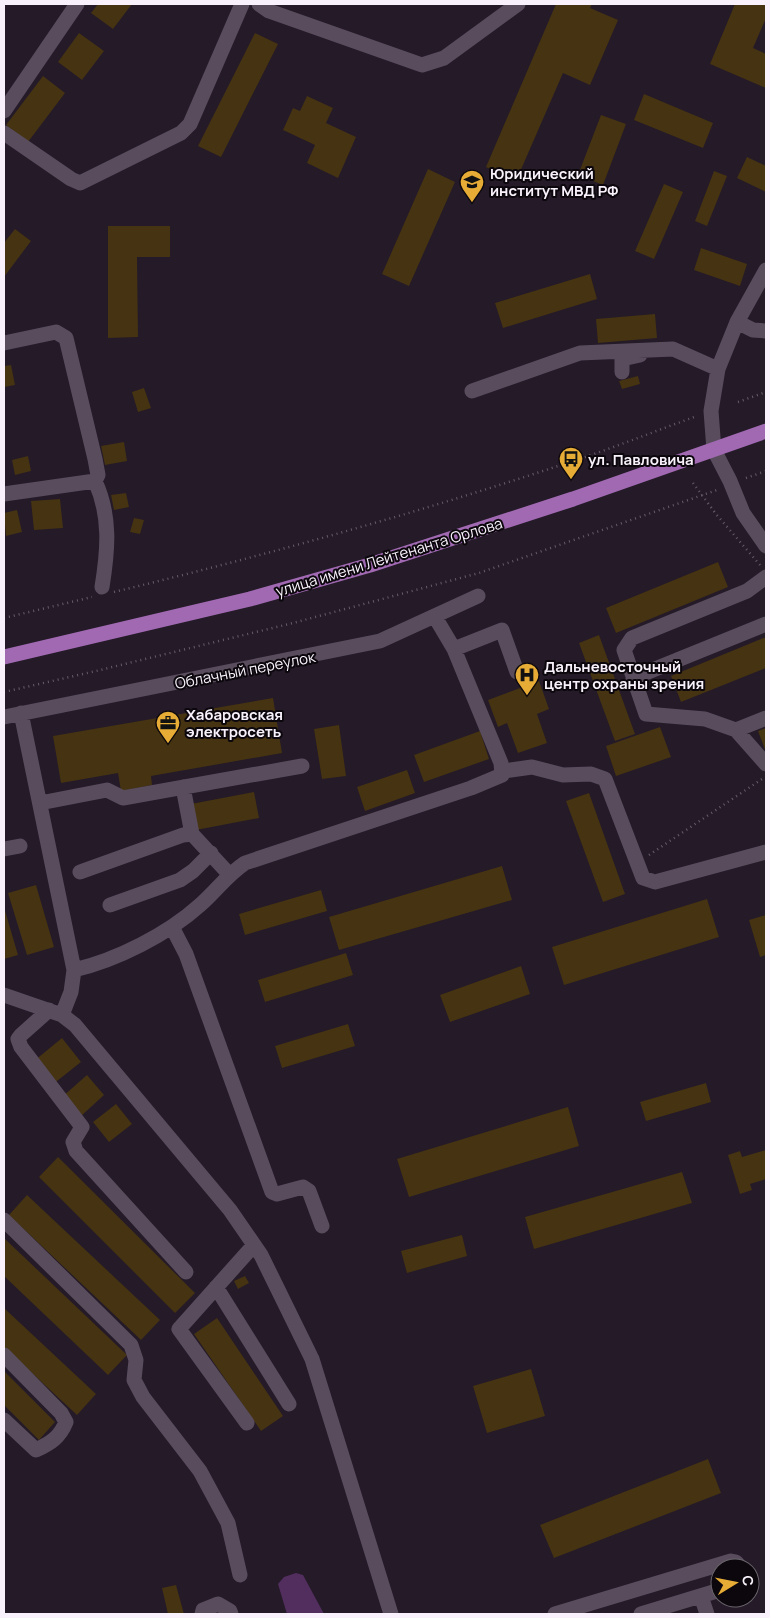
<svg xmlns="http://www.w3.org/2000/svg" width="770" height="1618" viewBox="0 0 770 1618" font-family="Manrope,sans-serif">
<rect width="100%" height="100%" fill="#241a28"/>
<!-- green -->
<path fill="#522e5e" d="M296 1573 303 1575 324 1614H287L278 1584 284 1577Z"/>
<!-- building -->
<path fill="#453312" d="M98 4H132L113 29 91 13Z
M556 4H592L590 8 618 20 590 85 563 73 516 181 486 167Z
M735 4H766V18L753 48 766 54V88L710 64Z
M79 33 104 51 82 80 58 62Z
M255 33 278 44 221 157 198 146Z
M43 76 65 93 28 142 6 125Z
M644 94 713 123 703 148 634 120Z
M307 96 333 108 326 123 356 137 338 178 307 163 315 145 283 130 293 108 300 111Z
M601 115 626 124 603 185 578 175Z
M747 157 766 166V192L737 178Z
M428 169 455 182 409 286 382 274Z
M714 171 727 176 707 226 695 221Z
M664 184 683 192 654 259 635 251Z
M108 226H170V257H137L138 337 108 338Z
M15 229 31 241 4 277V243Z
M701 248 747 264 740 286 694 270Z
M590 274 597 299 503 328 495 303Z
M655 314 657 338 598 343 596 319Z
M11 365 15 385 4 387V366Z
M638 376 640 384 622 389 619 381Z
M144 388 151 408 138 412 132 392Z
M124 442 127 461 105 465 101 446Z
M28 456 31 471 15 475 12 460Z
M126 493 129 507 114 510 111 495Z
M60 499 63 528 34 530 31 501Z
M17 510 22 532 6 536 4 513Z
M134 518 144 520 140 534 130 532Z
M718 562 728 587 616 633 606 608Z
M599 635 635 734 615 741 579 643Z
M766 637V668L681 702 671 676Z
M539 681 549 709 537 714 547 743 518 753 507 723 498 727 488 700Z
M273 698 282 753 151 776 152 785 121 791 118 773 61 783 53 736Z
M339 725 346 776 322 779 314 729Z
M660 727 671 757 616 776 606 746Z
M766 728V752L758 731Z
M480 731 489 759 424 782 414 755Z
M407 770 415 793 365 811 357 787Z
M254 792 259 818 196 830 191 804Z
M589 793 625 894 603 902 566 801Z
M502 866 512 900 339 950 329 917Z
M36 885 54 947 27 955 8 893Z
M321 890 327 911 245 935 239 914Z
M707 899 719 937 564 985 552 947Z
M4 907 18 955 4 959Z
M766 915V955L760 957 749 920Z
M346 953 353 975 265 1002 258 980Z
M521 966 530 994 450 1022 440 995Z
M348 1024 355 1046 282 1068 275 1046Z
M62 1038 81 1062 52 1085 34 1061Z
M87 1075 104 1095 80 1117 62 1097Z
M706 1083 711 1102 646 1121 640 1102Z
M116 1104 132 1124 109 1142 93 1122Z
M568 1107 579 1146 409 1197 397 1159Z
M766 1150V1179L750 1184 752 1190 740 1194 728 1155 740 1151 742 1157Z
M58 1157 195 1293 175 1313 39 1177Z
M682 1172 692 1203 534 1249 525 1217Z
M27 1195 160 1320 141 1340 9 1215Z
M462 1235 467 1256 407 1273 401 1251Z
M4 1238 127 1355 108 1375 4 1276Z
M245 1276 249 1283 238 1289 234 1281Z
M4 1308 96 1394 77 1415 4 1347Z
M217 1318 283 1416 261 1431 194 1334Z
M531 1369 545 1416 487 1433 473 1386Z
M4 1371 55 1422 39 1440 4 1405Z
M708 1459 721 1493 554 1558 540 1525Z
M176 1585 184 1614H168L162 1588Z"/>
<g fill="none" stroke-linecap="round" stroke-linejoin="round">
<!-- path -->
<path stroke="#665d6a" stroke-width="2.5" stroke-dasharray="1 4" stroke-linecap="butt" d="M738 402 766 392
M746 478 766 471
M693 483 716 514 760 565
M114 592C263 556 410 515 555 467 603 452 650 433 697 416
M4 618 92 597
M4 692 96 671 293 623 479 573 717 490
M649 855 765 777"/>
<!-- minor -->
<path stroke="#594d5d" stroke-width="15" d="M259 4 269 11 422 65 444 58 518 4
M4 111 77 4
M4 133 71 179 80 183 181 133 190 124 242 4
M766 270 737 322 718 369 711 411 714 450 730 481 743 513 766 546
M737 322 753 330 766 331
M4 343 56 332 66 338 95 459 98 475 95 481
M622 372V359L640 355
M472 391 580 353 673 349 718 369
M95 481C111 516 108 550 102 587
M4 494 95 481
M454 649 502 630 517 672
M633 678 766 624
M21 713 74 970 71 992 62 1015
M4 717 380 641 478 596
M766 718 736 730 766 764
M736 730 705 719 646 714 624 650 632 638 747 591 766 577
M503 771 532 767 563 775 591 774 605 779 643 878 655 882 766 852
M183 787 192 834
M40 803 107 790 123 798 302 766
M4 849 20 846
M80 872 183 835 192 834 229 874
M110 905 180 880 193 871 211 853
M172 927 186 954 272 1192 277 1194 303 1187 309 1191 322 1226
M74 970C117 960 168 934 200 905 216 891 227 875 245 863L471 788 502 775 501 763 454 649 435 617
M4 995 62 1015 75 1025 230 1210 261 1255 312 1359 391 1614
M49 1010 21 1035 18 1039 21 1047 79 1123 82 1127 73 1142 76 1151 186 1272
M4 1220 131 1345 136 1360 134 1380 143 1397 200 1471 228 1523 240 1575
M216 1287 289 1404
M4 1355 61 1413 66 1422C60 1437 51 1443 36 1450L4 1420
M247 1423 179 1329 254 1245
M701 1596 707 1614
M202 1614 203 1610 218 1604 230 1611 231 1614
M555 1614 731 1561 736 1562 741 1568
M641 1614 720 1590"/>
<!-- major -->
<path stroke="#a069b2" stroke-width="15" d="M4 657 250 599 370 565 573 499 766 431"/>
</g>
<!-- icons -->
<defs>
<symbol id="university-pin" viewBox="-11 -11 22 30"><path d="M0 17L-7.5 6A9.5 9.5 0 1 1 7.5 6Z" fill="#e7ac36" stroke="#0b070c"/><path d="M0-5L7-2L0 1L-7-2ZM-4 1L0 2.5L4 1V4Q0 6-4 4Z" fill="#111"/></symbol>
<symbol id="bus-pin" viewBox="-11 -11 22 30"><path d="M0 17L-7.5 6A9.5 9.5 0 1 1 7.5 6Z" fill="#e7ac36" stroke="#0b070c"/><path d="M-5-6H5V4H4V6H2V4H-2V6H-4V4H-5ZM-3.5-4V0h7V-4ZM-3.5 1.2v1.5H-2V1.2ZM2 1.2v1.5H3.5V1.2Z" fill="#111"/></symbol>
<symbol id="hospital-pin" viewBox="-11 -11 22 30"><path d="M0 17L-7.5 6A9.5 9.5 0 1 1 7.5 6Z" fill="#e7ac36" stroke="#0b070c"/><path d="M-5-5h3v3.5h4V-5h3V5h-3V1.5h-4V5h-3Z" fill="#111"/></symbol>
<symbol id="office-pin" viewBox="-11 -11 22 30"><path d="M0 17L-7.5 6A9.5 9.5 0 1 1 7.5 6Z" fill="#e7ac36" stroke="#0b070c"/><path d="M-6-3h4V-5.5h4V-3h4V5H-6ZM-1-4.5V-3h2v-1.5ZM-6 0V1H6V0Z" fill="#111"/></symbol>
</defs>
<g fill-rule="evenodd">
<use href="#university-pin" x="458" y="168" width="28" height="38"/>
<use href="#bus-pin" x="557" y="445" width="28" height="38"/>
<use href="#hospital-pin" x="513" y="661" width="28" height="38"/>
<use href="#office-pin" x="154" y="709" width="28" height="38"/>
</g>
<g text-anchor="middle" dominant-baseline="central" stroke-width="4" stroke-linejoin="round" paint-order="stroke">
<!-- poi labels -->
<g font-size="15" font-weight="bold" fill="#f9f2fc" stroke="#0b070c" text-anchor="start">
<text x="490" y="173">Юридический<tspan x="490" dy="17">институт МВД РФ</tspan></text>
<text x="588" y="459">ул. Павловича</text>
<text x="544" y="666">Дальневосточный<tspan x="544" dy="17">центр охраны зрения</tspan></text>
<text x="186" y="714">Хабаровская<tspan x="186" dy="17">электросеть</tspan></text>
</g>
<!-- street labels -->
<g font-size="15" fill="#f9f2fc" stroke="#0b070c">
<text transform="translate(389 557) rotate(-17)">улица имени Лейтенанта Орлова</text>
<text transform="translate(245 670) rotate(-11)">Облачный переулок</text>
</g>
</g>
<!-- border -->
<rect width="770" height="1618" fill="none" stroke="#f9f2fc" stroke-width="10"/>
<!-- north arrow -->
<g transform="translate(735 1583) rotate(80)"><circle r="24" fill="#0b070c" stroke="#6a656c"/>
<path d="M0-4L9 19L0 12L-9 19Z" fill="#e7ac36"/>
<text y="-8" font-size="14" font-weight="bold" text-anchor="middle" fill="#f9f2fc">С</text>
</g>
</svg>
